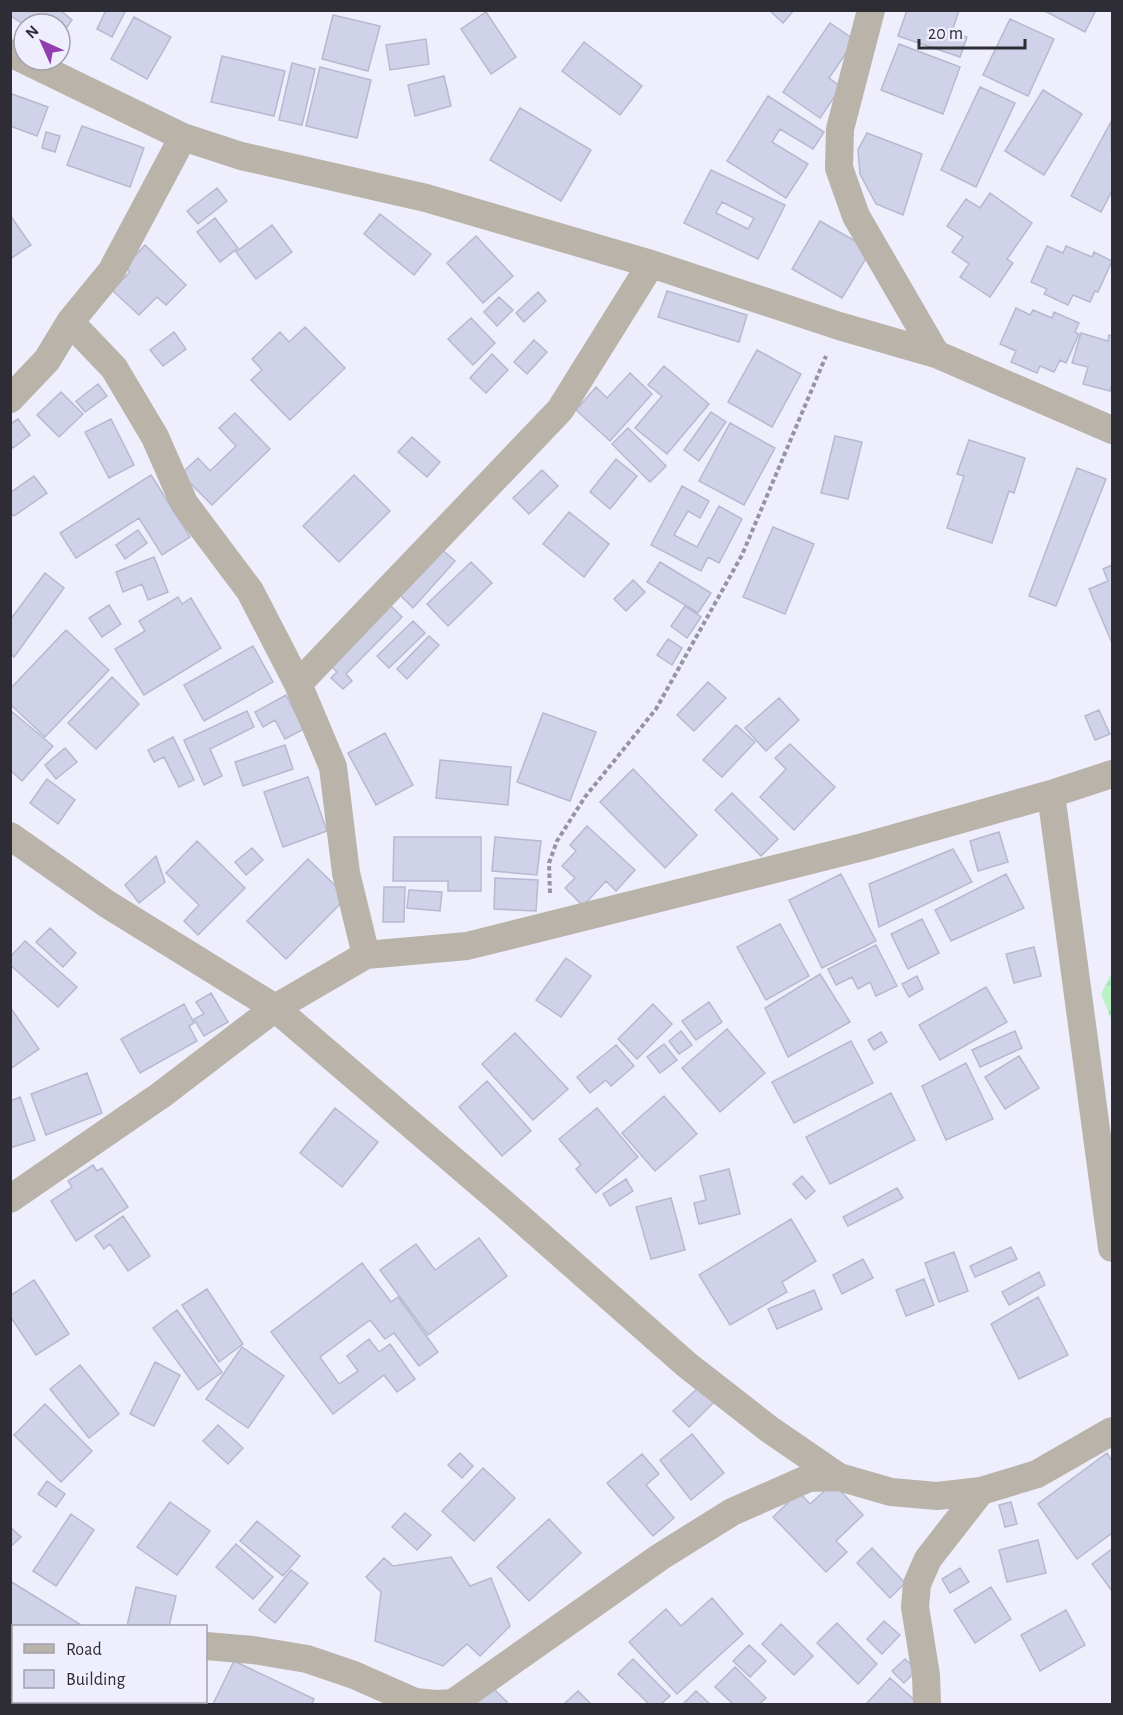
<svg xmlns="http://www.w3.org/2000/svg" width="1123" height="1715" viewBox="0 0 1123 1715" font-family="'Alegreya Sans',sans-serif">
<defs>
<pattern id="grass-tufts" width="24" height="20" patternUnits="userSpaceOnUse" patternTransform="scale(1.5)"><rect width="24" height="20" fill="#bcf1c8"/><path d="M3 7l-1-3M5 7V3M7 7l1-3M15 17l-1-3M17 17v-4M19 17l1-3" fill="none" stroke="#a2cfac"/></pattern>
</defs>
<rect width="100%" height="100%" fill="#efeefc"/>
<!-- grass -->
<path fill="url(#grass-tufts)" d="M1112 972V1021L1101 994Z"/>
<!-- building -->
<path fill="#cfd2e9" stroke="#b6b9cf" stroke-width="1.5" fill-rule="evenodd" d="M10 10H60L72 20 60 37V24L24 25 10 15Z
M106 10H126L112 37 97 29Z
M769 10H794L783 23Z
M907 10H959L952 32 967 37 960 57 898 36Z
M1043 10H1096L1085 32Z
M486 12 516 57 491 74 461 29Z
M333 15 380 26 368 71 322 59Z
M134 17 171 37 147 79 111 59Z
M1010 19 1054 39 1028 96 983 75Z
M830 23 855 40 829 78 841 87 820 118 783 92Z
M426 39 429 64 390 70 386 45Z
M584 42 642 86 620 115 562 71Z
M899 44 960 67 943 114 881 90Z
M222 56 285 71 274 116 211 102Z
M292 63 315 69 302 125 279 120Z
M320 67 371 80 357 138 306 126Z
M444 76 451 106 415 116 408 85Z
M980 87 1015 103 976 187 941 170Z
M1043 90 1082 114 1044 175 1005 151Z
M12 94 48 107 37 136 10 126V99Z
M768 96 824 132 813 149 780 129 772 142 808 164 786 198 727 161Z
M520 108 591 150 561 201 490 160Z
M1111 122 1112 191 1101 212 1071 196Z
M82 126 144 148 130 187 67 165Z
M46 132 60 136 55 152 42 148Z
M867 133 922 154 903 215 876 204 860 174 858 150Z
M711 170 785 205 758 259 684 223ZM722 202 754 218 748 229 716 213Z
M217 188 227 201 198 224 187 211Z
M990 193 1032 223 1007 259 1013 263 990 297 960 277 969 264 952 252 963 237 947 226 966 199 980 208Z
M380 214 431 254 414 275 364 234Z
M10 215 31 245 10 259Z
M215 218 238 248 220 262 197 232Z
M820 221 871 250 842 298 792 269Z
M272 225 292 252 256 279 236 252Z
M476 236 513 276 483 303 447 263Z
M145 245 186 285 166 305 157 297 139 315 112 290 130 272 125 267Z
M1047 246 1063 253 1066 246 1092 257 1094 252 1112 261 1098 292 1095 291 1090 302 1073 295 1068 305 1044 294 1047 289 1031 282Z
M667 291 747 315 739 342 658 317Z
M538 292 546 301 524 322 516 313Z
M499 297 513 310 497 326 484 312Z
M1016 308 1030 315 1033 310 1052 318 1054 312 1079 323 1075 332 1079 334 1066 363 1060 360 1054 372 1040 366 1037 373 1011 362 1016 351 1000 344Z
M471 318 495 343 473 365 448 339Z
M305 327 345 368 290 420 251 380 262 370 252 359 280 332 289 342Z
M174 332 186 349 163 366 150 350Z
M1081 333 1108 341 1109 335 1112 336V384L1110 391 1083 384 1088 367 1072 363Z
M534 340 547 352 527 374 514 362Z
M757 350 801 374 772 427 728 402Z
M492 354 508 370 486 393 470 378Z
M664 366 709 404 667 454 635 428 662 396 648 385Z
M630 373 652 394 610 441 576 410 596 387 607 398Z
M98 384 107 396 85 412 76 401Z
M61 392 83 414 59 437 37 415Z
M711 412 726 422 699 461 684 450Z
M235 413 270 449 212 505 181 474 198 458 210 471 236 446 219 428Z
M18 419 30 435 13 448 10 444V424Z
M111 419 134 465 109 478 85 432Z
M730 423 775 448 744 505 699 481Z
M628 428 666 466 650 482 612 444Z
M835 436 862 442 848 499 821 493Z
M412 437 440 462 427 477 398 452Z
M969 440 1025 458 1014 493 1009 491 992 543 947 528 964 476 957 474Z
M616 459 637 476 610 509 590 492Z
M1077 468 1106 479 1056 606 1029 596Z
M542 470 558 486 529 514 513 498Z
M151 475 190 537 162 555 139 518 76 558 60 533Z
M354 475 390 511 339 562 303 526Z
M34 476 47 493 14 516 10 512V493Z
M682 486 709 501 700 518 688 511 674 535 697 547 719 506 742 519 719 563 708 557 701 571 651 545Z
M569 512 609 544 584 577 543 544Z
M773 527 814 544 785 614 743 597Z
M138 530 147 543 125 559 116 545Z
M438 546 455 561 413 608 397 592Z
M154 557 168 592 148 600 142 584 123 592 116 572Z
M471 562 492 583 448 626 427 604Z
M660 562 711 593 698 613 647 582Z
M1112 565V643L1089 589 1108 581 1103 569Z
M45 573 64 588 14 657 10 653V620Z
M633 580 645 592 626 611 614 599Z
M178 597 182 604 191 598 221 648 144 695 115 649 145 631 139 621Z
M388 603 402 617 346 674 352 681 343 689 331 678 337 672 329 664Z
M109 605 121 624 102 637 89 618Z
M685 606 701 617 687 638 671 626Z
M413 621 425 633 389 668 377 656Z
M66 630 109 670 45 737 10 704V689Z
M429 636 439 645 407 679 397 669Z
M668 639 682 648 672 665 657 655Z
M253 646 273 682 204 721 184 685Z
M112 677 139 704 96 749 68 723Z
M708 682 726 698 694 731 677 715Z
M286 695 304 729 285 739 275 720 263 727 255 712Z
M779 698 799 720 766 751 745 728Z
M10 710 53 746 22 781 10 770Z
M1099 710 1110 734 1095 740 1085 716Z
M247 711 254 727 210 749 222 776 204 785 184 740Z
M543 713 596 732 570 801 517 782Z
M736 725 755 742 722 777 703 760Z
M385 733 413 785 376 805 348 753Z
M173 737 194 780 179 787 164 757 154 762 148 750Z
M790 744 835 787 794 830 760 797 786 769 775 758Z
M285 745 293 769 243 786 235 762Z
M65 748 77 762 56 779 45 765Z
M440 760 511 767 508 805 436 798Z
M633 769 697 835 665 868 600 802Z
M308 777 327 831 283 847 264 792Z
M47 779 75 800 58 824 30 803Z
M732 793 778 839 761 856 715 810Z
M587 826 635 870 616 891 606 881 583 906 565 888 575 878 562 866 576 851 570 845Z
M999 832 1008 862 978 871 970 841Z
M394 837H481V891H448V881H393Z
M495 837 541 841 537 875 492 871Z
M197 841 245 888 198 935 184 921 199 905 166 873Z
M252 848 263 860 246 875 235 862Z
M953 849 972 882 879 927 869 884Z
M156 856 165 882 139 903 125 885Z
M308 859 347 897 286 959 247 921Z
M841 874 876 941 822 968 789 900Z
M1006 874 1024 908 951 941 935 910Z
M495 878 538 880 536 911 494 909Z
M384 887H405L404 922H383Z
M409 890 442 892 440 911 407 908Z
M922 919 939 953 908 969 891 934Z
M780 924 809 976 766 1000 737 947Z
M50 928 76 953 63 967 36 942Z
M25 941 77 987 58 1007 10 965V957Z
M876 945 897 986 876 996 870 982 858 989 852 977 836 985 828 969Z
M1034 947 1041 976 1014 983 1006 954Z
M566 958 591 976 561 1017 536 1000Z
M820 974 850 1022 788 1057 765 1008Z
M917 976 923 989 909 997 902 984Z
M986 987 1007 1022 940 1060 919 1025Z
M211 993 228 1022 204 1036 194 1019 204 1014 196 1002Z
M709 1002 722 1022 696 1040 682 1021Z
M184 1004 194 1023 189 1026 197 1041 140 1073 121 1039Z
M653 1004 672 1024 637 1059 618 1039Z
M10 1007 39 1049 10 1069Z
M727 1029 765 1073 720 1112 682 1068Z
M681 1031 692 1045 679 1054 669 1041Z
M1015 1031 1022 1048 980 1067 972 1050Z
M881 1032 887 1042 874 1050 868 1040Z
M515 1033 568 1089 533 1120 482 1064Z
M851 1041 873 1083 794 1123 772 1082Z
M664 1044 677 1060 660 1073 647 1057Z
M616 1045 634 1066 611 1086 606 1080 590 1093 577 1077Z
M1019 1056 1039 1088 1005 1109 985 1077Z
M966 1063 993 1119 946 1140 922 1086Z
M87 1073 102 1113 46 1135 31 1094Z
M487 1081 531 1131 502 1156 459 1107Z
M891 1093 915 1140 830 1184 806 1137Z
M664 1096 697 1134 655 1171 622 1133Z
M20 1097 35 1140 10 1148V1101Z
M335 1108 378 1142 342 1187 300 1153Z
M597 1108 638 1157 596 1193 576 1169 581 1165 559 1139Z
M93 1165 97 1171 102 1168 128 1207 76 1241 51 1201 72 1187 68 1181Z
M729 1169 740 1214 699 1224 694 1203 706 1200 700 1176Z
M802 1176 815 1191 806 1199 793 1184Z
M626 1179 633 1191 610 1206 603 1194Z
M897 1188 903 1198 848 1226 843 1217Z
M671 1198 685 1250 651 1259 636 1207Z
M123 1216 150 1256 128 1271 110 1244 104 1249 95 1236Z
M791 1219 816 1261 782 1282 787 1292 730 1325 699 1275Z
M479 1238 507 1276 428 1335 380 1270 416 1244 435 1270Z
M1011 1247 1017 1259 975 1277 970 1266Z
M954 1252 968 1291 939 1302 925 1263Z
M863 1259 873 1278 842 1294 833 1275Z
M362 1263 391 1302 398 1297 438 1352 419 1366 394 1333 385 1339 370 1320 320 1357 339 1384 358 1371 347 1356 369 1339 379 1352 390 1344 415 1379 397 1392 384 1375 333 1414 271 1332Z
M1039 1272 1045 1285 1009 1305 1002 1292Z
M924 1279 934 1305 906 1316 896 1290Z
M34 1280 69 1334 36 1355 10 1316V1296Z
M207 1289 243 1344 219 1362 182 1305Z
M814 1290 822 1309 777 1329 768 1309Z
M1038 1297 1068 1355 1019 1379 991 1324Z
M177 1310 222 1372 198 1390 153 1328Z
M242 1347 284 1376 248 1428 206 1399Z
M155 1362 180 1375 154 1426 130 1414Z
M80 1365 119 1414 89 1438 50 1389Z
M699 1387 714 1402 689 1427 673 1411Z
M45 1404 92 1451 61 1482 14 1435Z
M218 1425 243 1448 228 1464 203 1441Z
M692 1434 724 1473 691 1500 660 1460Z
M460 1453 473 1466 462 1478 448 1465Z
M1107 1453 1112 1461V1533L1077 1559 1038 1504Z
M642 1454 659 1474 646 1485 674 1518 653 1536 607 1483Z
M483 1468 515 1498 474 1541 442 1511Z
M47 1481 65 1494 56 1507 38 1494Z
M833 1483 863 1515 836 1541 847 1552 826 1572 773 1517 799 1492 810 1504Z
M170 1502 210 1531 177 1575 137 1547Z
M1011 1502 1017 1524 1005 1527 999 1505Z
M405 1513 431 1535 417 1550 392 1527Z
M71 1514 94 1530 56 1586 33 1571Z
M549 1519 581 1553 529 1601 497 1567Z
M257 1521 300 1556 283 1576 240 1541Z
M10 1527 21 1537 10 1547Z
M1038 1540 1046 1573 1007 1582 999 1550Z
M236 1544 273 1577 253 1599 216 1567Z
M872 1548 905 1583 890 1598 857 1563Z
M1112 1549V1591L1092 1564Z
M451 1557 470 1586 491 1578 510 1626 480 1656 467 1644 443 1666 375 1641 381 1592 366 1577 384 1558 393 1566Z
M960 1568 969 1582 950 1593 942 1579Z
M291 1570 308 1583 275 1623 259 1610Z
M10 1581 81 1625 80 1626H14V1651L10 1649Z
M136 1587 176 1596 169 1626H127Z
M991 1587 1011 1619 975 1643 954 1610Z
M712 1598 743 1634 677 1694 629 1642 666 1609 681 1626Z
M1066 1610 1085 1645 1040 1671 1021 1635Z
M884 1621 900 1635 882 1654 867 1639Z
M837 1623 877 1664 858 1684 817 1643Z
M781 1624 813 1656 794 1675 762 1644Z
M749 1645 766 1661 750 1677 733 1661Z
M633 1659 670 1696 661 1704H649L618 1674Z
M905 1659 917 1670 904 1683 892 1671Z
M234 1661 314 1699 312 1704H213Z
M735 1667 766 1698 759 1704H733L715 1687Z
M890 1678 919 1704H866Z
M492 1687 507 1702 505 1704H474Z
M578 1691 591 1704H564Z
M696 1691 710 1704H683Z
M73 1702H152L150 1704H78Z"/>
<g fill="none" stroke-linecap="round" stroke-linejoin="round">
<!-- path -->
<path stroke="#9594a0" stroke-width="4" stroke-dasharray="4.5 3" stroke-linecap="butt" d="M550 893 549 863 557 841 585 797 656 709 742 555 826 356"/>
<!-- street -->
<path stroke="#b9b3aa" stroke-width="28" d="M871 10 840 129 839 168 856 216 936 354
M10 53 183 137 241 156 426 198 651 264 839 326 936 354 1112 430
M70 322 114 368 155 437 184 503 250 591 298 684 333 767 346 873 366 955
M10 399 47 360 70 322 111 272 183 137
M298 684 560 410 651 264
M1051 794 1112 1248
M10 836 107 904 275 1008 503 1203 687 1365 769 1429 839 1477
M10 1199 161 1095 275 1008 366 955 467 946 863 847 1051 794 1112 774
M206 1646 253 1650 307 1659 354 1675 415 1702 436 1704 453 1703 660 1557 732 1512 809 1478 839 1477 891 1492 937 1496 981 1491 1037 1474 1112 1431
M161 1704 162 1702
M927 1704 926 1675 915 1607 917 1584 928 1559 981 1491"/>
</g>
<!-- border -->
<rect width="1123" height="1715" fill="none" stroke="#2e2d36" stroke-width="24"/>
<!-- legend -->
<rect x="12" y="1625" width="195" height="78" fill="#efeefc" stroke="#a2a1ad" stroke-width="1.5"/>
<rect x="24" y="1644" width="30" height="9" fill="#b9b3aa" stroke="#a2a1ad" stroke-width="1.5"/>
<text x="66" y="1655" font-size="18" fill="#2e2d36">Road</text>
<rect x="24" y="1670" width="30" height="18" fill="#cfd2e9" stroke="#a2a1ad" stroke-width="1.5"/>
<text x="66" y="1685" font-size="18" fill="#2e2d36">Building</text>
<!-- north arrow -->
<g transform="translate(42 42) rotate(315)"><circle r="28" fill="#efeefc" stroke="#a2a1ad" stroke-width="1.5"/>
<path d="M0-4.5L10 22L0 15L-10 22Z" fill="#913fae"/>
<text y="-9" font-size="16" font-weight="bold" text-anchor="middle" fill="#2e2d36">N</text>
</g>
<!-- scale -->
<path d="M919 39v9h106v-9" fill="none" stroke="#2e2d36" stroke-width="3"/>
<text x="928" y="39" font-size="18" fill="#2e2d36" stroke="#efeefc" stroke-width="4.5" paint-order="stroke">20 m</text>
</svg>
